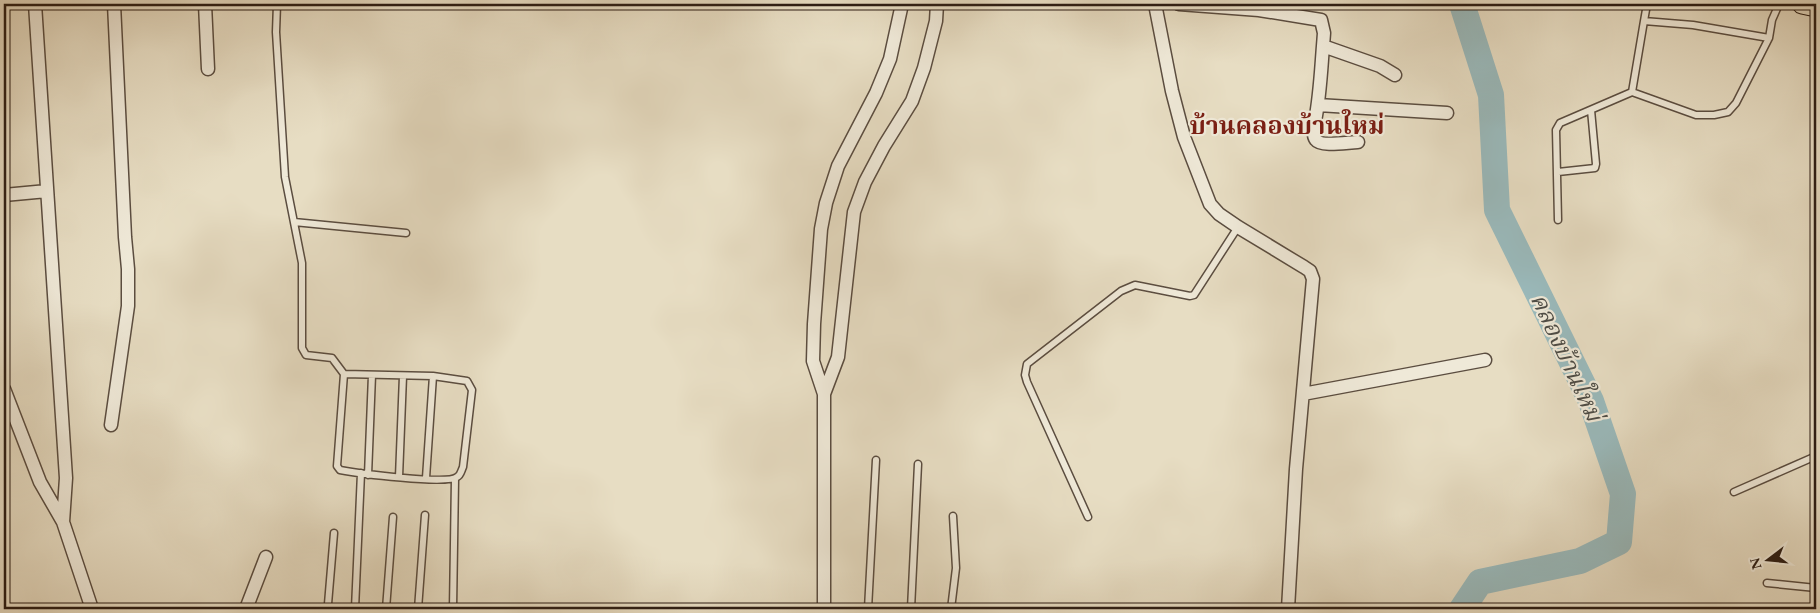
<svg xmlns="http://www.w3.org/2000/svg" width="1820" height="613" viewBox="0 0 1820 613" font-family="'EB Garamond','Noto Serif Thai',serif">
<rect width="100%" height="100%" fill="#e7ddc3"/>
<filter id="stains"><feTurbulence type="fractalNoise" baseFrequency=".004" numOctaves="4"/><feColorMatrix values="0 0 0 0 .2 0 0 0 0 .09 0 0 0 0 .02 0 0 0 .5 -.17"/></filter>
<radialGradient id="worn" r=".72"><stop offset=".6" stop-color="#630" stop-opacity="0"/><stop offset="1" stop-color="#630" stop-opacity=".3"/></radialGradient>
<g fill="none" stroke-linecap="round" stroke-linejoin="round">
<!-- river -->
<path stroke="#9ababc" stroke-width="26" d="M1462 4 1491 95 1497 210 1591 401 1623 494 1619 542 1580 561 1480 582 1462 609"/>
<defs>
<path id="lane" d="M277 4 276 32 285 177 302 263V348L306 355 332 358 344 374 337 466 340 470C356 473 447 485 457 477 461 475 461 471 463 467L472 390 467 381 433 376 344 374
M1647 4 1644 21 1693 25 1769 38
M1632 92 1644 21
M1558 172 1595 168 1596 164 1591 110
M1558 220 1556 130 1560 123 1632 92 1696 115H1714L1728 112 1736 103 1769 38 1772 20 1779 4
M294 222 406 233
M368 475 372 375
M399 477 403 376
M426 478 433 376
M1734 492 1816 456
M1088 517 1027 382 1025 375 1027 364 1121 291 1135 285 1190 296 1194 295 1238 227
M334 533 328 604 331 608 340 609
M1767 583 1816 588
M355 609 361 473
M386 609 393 517
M418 609 425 515
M453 609 455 479
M868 609 876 460
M911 609 918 464
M951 609 956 568 953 516"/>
<path id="street" d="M35 4 66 478 63 522
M205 4 208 69
M1155 4 1172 91 1184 137 1210 204 1219 214 1238 227 1304 267 1310 271 1313 279 1296 469 1288 609
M1179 4 1259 10 1321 20 1324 33 1323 46 1380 66 1395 75
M1323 46C1321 71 1320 96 1315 121 1314 126 1312 135 1316 140 1321 147 1349 142 1358 142
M1318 105 1447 113
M4 195 47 191
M4 389 40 482 63 522 92 609
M824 394 838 357 854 212 865 182 884 146 912 101 924 68 936 21 937 4
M1303 394 1485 360
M111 425 128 306V269L125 237 114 4
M246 609 266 557
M824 609V394L813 361 814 324 821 229 826 203 838 166 876 93 890 59 902 4"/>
<path id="primary" d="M1802 4 1816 7"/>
</defs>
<!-- lane casing -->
<use href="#lane" stroke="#5b4d40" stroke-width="9"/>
<!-- street casing -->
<use href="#street" stroke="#5b4d40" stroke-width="15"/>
<!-- primary casing -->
<use href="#primary" stroke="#2c1d14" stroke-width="21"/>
<!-- lane -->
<use href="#lane" stroke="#efe9d8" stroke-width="6"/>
<!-- street -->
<use href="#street" stroke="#efe9d8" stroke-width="12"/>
<!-- primary -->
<use href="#primary" stroke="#e7ddc3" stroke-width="19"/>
</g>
<g text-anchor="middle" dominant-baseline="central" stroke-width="4.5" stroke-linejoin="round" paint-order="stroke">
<!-- water labels -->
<g font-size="24" font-style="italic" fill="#4d4c46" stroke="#efe9d8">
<text transform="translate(1567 357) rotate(65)">คลองบ้านใหม่</text>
</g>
<!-- quarter labels -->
<g font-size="25" font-weight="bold" fill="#7a1f14" stroke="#efe9d8">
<text x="1287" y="125">บ้านคลองบ้านใหม่</text>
</g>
</g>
<!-- margin -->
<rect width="1820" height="613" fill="none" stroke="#e7ddc3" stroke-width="20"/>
<rect x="5" y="5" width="1810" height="603" fill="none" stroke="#2c1d14" stroke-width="2.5"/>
<rect x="10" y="10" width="1800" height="593" fill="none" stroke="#2c1d14"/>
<!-- north arrow -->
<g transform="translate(1768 560) rotate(254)" stroke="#efe9d8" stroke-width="4" paint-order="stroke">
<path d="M0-4L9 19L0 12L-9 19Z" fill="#2c1d14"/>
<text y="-8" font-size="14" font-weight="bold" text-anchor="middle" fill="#2c1d14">N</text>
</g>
<rect width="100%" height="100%" filter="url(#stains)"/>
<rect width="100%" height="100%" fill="url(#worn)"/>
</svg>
